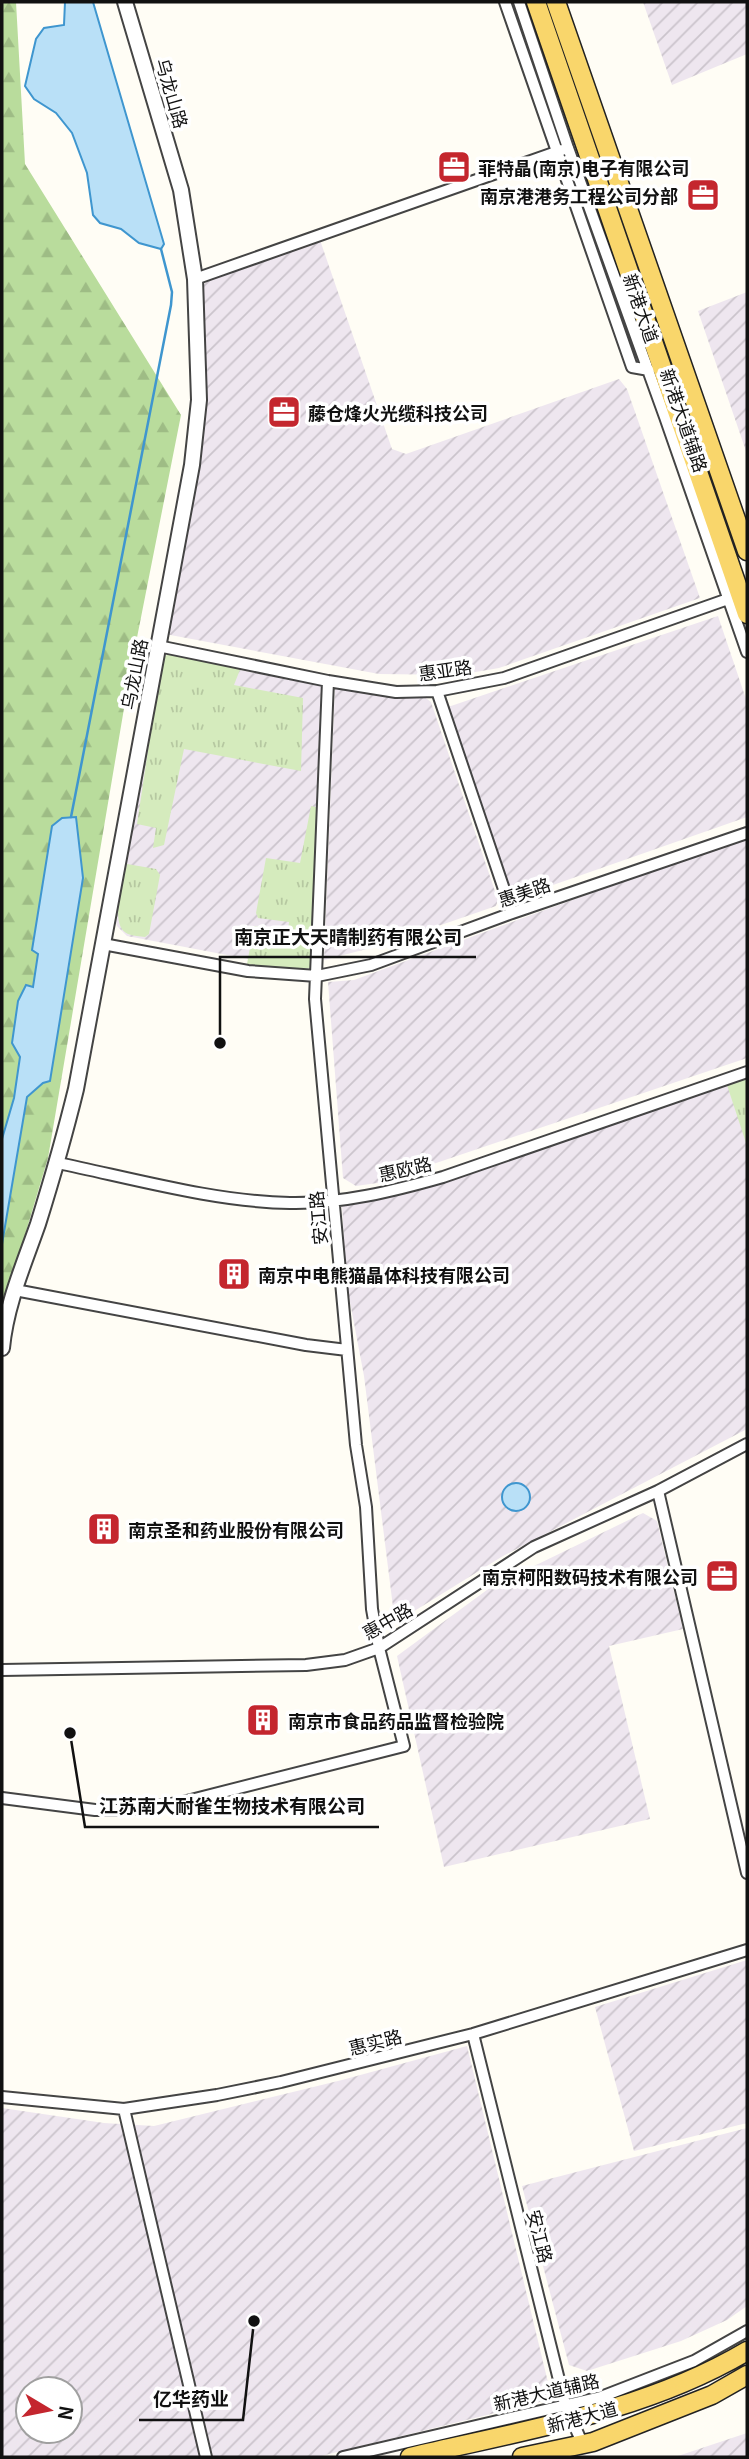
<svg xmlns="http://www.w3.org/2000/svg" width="749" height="2459" viewBox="0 0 749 2459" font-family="Georgia,'Noto Sans SC',serif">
<defs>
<pattern id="industrial-furrows" width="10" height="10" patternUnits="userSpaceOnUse" patternTransform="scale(1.75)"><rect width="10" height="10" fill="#eee6ef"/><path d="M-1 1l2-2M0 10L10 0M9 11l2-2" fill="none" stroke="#cbc4cc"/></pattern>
<pattern id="grass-tufts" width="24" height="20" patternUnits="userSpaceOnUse" patternTransform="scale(1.75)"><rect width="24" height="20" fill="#d5ebbd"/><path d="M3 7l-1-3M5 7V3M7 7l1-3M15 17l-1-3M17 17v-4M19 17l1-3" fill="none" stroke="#b6c8a1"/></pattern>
<pattern id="forest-firs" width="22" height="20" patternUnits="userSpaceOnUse" patternTransform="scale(1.75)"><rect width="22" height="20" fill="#b9dc9c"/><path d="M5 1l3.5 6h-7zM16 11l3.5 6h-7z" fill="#9ebc85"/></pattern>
</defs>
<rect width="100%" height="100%" fill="#fffdf5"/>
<!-- industrial -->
<path fill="url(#industrial-furrows)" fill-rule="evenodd" d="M643 2H747V54L672 85Z
M320 240 392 449 406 454 619 379 627 389 700 598 499 668 458 675 379 674 165 634 197 464 202 286 212 277Z
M747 292V454L698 311Z
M718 616 747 702V817L513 899 448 707Z
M174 657 321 686 310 965H279L127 936 117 926 114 914 162 663Z
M335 685 422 695 431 702 498 900 496 906 386 944 324 960Z
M747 836V1058L377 1183 356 1186 343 1178 328 982 354 980Z
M747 1075V1429L503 1556 395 1623 364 1376 346 1281 342 1204 392 1197 421 1190Z
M643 1513 657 1521 683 1629 609 1646 650 1819 444 1867 397 1656 491 1587Z
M747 1960V2123L634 2151 595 2007Z
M467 2046 552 2399 317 2457H213L167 2264 158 2282 201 2457H2V2108L104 2123 154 2126 342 2080ZM28 2389H70V2431H28Z
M747 2128V2306L727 2320 681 2341 587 2371 569 2365 522 2186Z
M747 2433V2457H675Z"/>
<!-- grass -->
<path fill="url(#grass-tufts)" d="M170 653 241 667 234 685 303 698 301 771 184 749 164 845 153 848 156 828 137 824 159 677 164 657Z
M311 806 320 808 314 959 310 968 294 970 247 964 254 926 288 931 289 922 258 918 256 913 266 858 300 863Z
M127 864 156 869 160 875 149 934 145 937C140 936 133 936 128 934 108 926 124 880 127 864Z
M747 1078V1146L727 1085Z"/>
<!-- forest -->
<path fill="url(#forest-firs)" d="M2 2H16L25 164 181 415 130 673 48 1158 2 1312Z"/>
<!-- water -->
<path fill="#b9e0f7" stroke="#3f96cf" stroke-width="2" d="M65 2H93L164 244 161 249 139 243 121 229 100 223 93 215 87 173 72 133 56 113 34 99 25 86 36 39 44 28 64 25Z
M76 817 83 878 50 1081 43 1083 27 1097 2 1244V1139L14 1098 20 1057 12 1043 18 1001 26 985 33 987 38 954 32 950 52 826 62 818Z
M502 1497a14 14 0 1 1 28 0a14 14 0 1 1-28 0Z"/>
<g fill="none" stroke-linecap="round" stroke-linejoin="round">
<!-- stream -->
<path stroke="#3f96cf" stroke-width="2.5" d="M71 817 171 305 172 292 161 249"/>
<defs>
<path id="minor" d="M505 2 632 367 649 370
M519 2 568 148 665 417 747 652
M195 279 562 150
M158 646 328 681 396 692 437 691 504 678 728 599
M437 691 512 913
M103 944 248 971 317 976 371 965 512 913 747 833
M58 1163C131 1178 216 1202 290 1203 341 1204 394 1191 443 1177L747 1072
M15 1290 306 1345 347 1350
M658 1491 747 1873
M2 1670 306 1665 345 1660 379 1648 534 1547 658 1491 747 1444
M2 1798 95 1810H125L179 1803 404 1746 379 1648 372 1609 366 1507 356 1445 315 999 328 681
M473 2034 565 2404 583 2445
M2 2097 124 2109 217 2095 281 2082 473 2034 747 1950
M124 2109 206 2457
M343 2457 601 2397 694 2361 747 2331"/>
<path id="tertiary" d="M2 1348C6 1305 24 1264 38 1224 52 1179 65 1134 76 1089L192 465 199 400 195 279 181 190 125 2"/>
<path id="primary" d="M536 2 747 614
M556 2 747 551
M410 2457C525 2430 644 2412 747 2351
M522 2457 593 2442 712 2395 747 2375"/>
</defs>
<!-- minor casing -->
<use href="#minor" stroke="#444" stroke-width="14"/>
<!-- tertiary casing -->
<use href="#tertiary" stroke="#444" stroke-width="18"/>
<!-- primary casing -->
<use href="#primary" stroke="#222" stroke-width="21"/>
<!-- minor -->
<use href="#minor" stroke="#fff" stroke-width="10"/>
<!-- tertiary -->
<use href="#tertiary" stroke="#fff" stroke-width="14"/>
<!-- primary -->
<use href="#primary" stroke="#f9d66b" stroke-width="18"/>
</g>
<!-- icons -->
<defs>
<symbol id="office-square" viewBox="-11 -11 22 22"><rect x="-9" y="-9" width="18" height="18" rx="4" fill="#c4262e" stroke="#fff"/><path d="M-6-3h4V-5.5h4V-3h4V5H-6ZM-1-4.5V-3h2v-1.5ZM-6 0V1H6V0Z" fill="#fff"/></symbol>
<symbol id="building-square" viewBox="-11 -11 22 22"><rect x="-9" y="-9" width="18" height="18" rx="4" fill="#c4262e" stroke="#fff"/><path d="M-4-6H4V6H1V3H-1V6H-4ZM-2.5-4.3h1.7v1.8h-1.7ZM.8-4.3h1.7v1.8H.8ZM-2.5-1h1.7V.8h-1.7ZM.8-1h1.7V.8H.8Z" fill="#fff"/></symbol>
</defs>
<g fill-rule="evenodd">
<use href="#office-square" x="435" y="148" width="38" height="38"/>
<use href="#office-square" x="684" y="176" width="38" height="38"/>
<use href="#office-square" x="265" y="393" width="38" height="38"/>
<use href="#building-square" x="215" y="1255" width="38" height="38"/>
<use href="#building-square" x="85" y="1510" width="38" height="38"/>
<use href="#office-square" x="703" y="1557" width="38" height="38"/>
<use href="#building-square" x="244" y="1701" width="38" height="38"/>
</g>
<g text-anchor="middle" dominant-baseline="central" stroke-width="7" stroke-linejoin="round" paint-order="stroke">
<!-- street labels -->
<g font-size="18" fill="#111" stroke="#fff">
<text transform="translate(173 93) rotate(74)">乌龙山路</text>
<text transform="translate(642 308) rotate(71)">新港大道</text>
<text transform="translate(685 420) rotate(71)">新港大道辅路</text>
<text transform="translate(445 669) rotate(-8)">惠亚路</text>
<text transform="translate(133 674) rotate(-79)">乌龙山路</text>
<text transform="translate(524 891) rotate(-19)">惠美路</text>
<text transform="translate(405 1168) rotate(-13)">惠欧路</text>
<text transform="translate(317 1218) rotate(-95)">安江路</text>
<text transform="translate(387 1620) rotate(-30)">惠中路</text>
<text transform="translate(375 2041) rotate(-14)">惠实路</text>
<text transform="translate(541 2236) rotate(76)">安江路</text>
<text transform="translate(546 2391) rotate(-13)">新港大道辅路</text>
<text transform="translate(582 2416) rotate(-15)">新港大道</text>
</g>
<!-- poi labels -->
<g font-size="18" font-weight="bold" fill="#111" stroke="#fff" text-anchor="start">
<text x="478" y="167">菲特晶(南京)电子有限公司</text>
<text x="678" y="195" text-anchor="end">南京港港务工程公司分部</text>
<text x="308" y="412">藤仓烽火光缆科技公司</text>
<text x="258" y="1274">南京中电熊猫晶体科技有限公司</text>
<text x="128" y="1529">南京圣和药业股份有限公司</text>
<text x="698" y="1576" text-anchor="end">南京柯阳数码技术有限公司</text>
<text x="288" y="1720">南京市食品药品监督检验院</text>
</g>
</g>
<!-- callouts -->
<path fill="none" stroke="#111" stroke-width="2.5" d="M220 1043L220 957H476M70 1733L85 1827H379M254 2321L243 2420H139"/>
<g fill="#111" stroke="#fff" stroke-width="2.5">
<circle cx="220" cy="1043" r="7"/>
<circle cx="70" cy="1733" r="7"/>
<circle cx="254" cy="2321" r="7"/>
</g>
<g font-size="19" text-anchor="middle" font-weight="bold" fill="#111" stroke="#fff" stroke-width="7" stroke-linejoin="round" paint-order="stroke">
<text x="348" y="944">南京正大天晴制药有限公司</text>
<text x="232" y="1813">江苏南大耐雀生物技术有限公司</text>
<text x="191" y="2406">亿华药业</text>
</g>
<!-- border -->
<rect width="749" height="2459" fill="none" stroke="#111111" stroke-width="7"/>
<!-- north arrow -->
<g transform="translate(49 2410) rotate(100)"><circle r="33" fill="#ffffff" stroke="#a0a0a0" stroke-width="2"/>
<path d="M0-5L12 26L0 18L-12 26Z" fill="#c4262e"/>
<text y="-10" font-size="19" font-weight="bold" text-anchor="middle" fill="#111111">N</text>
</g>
</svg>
